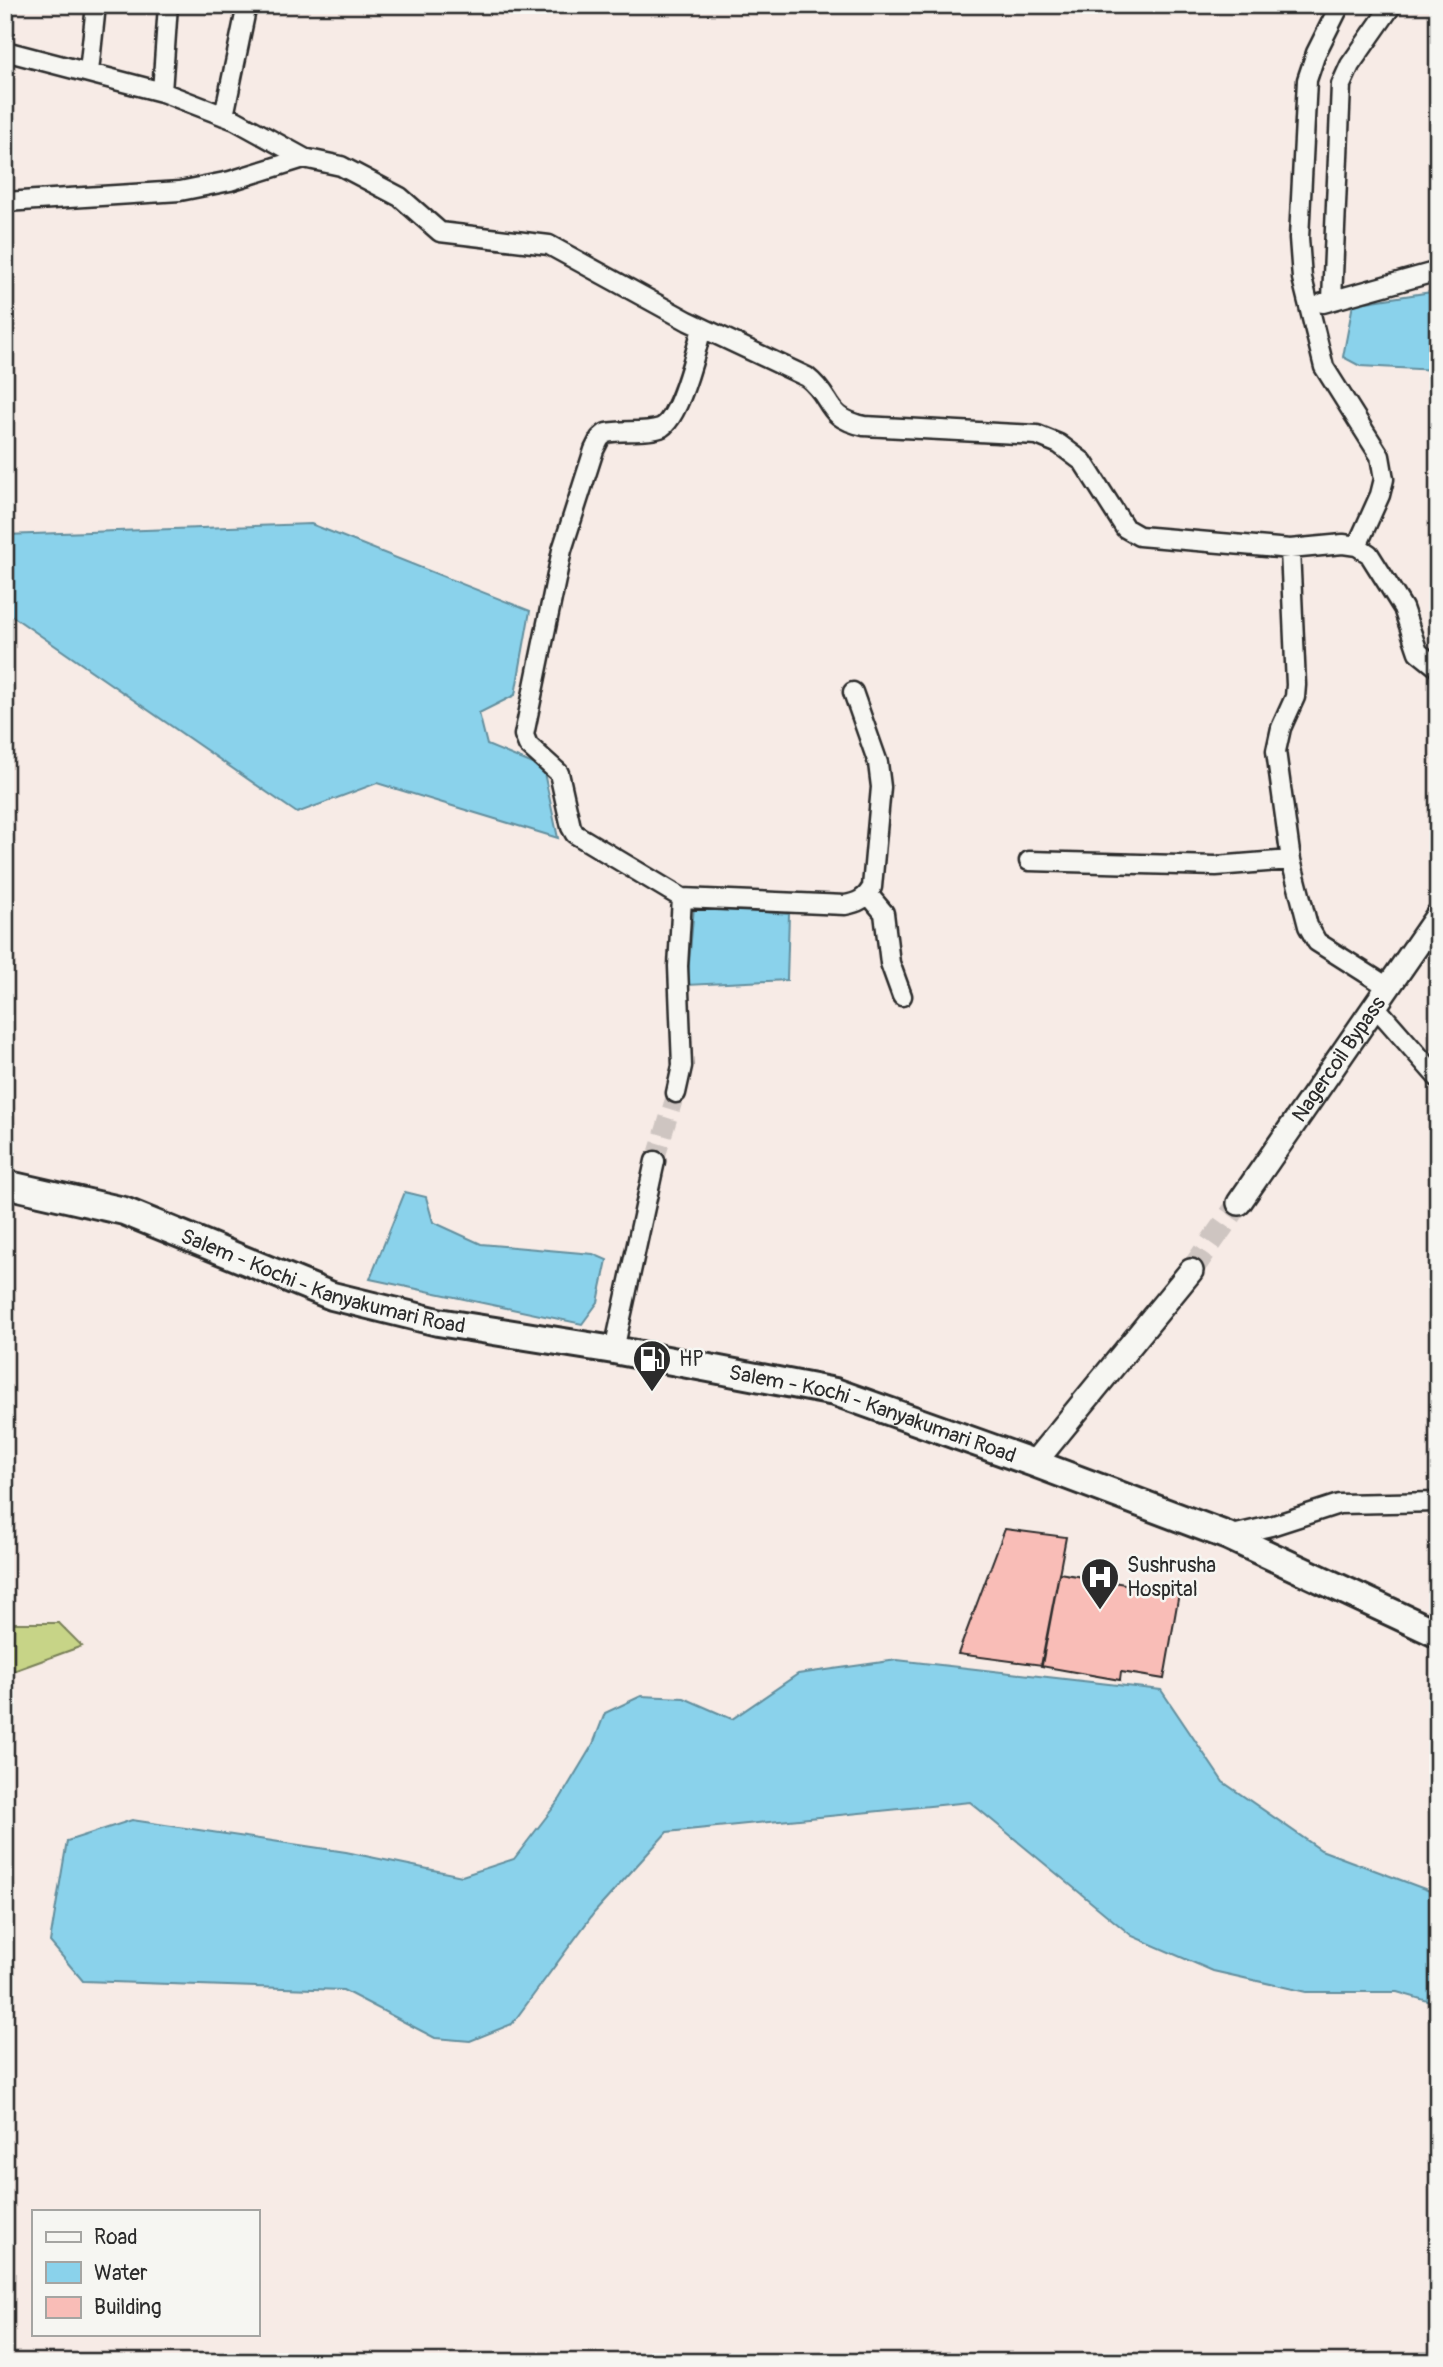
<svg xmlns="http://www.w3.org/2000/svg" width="1443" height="2367" viewBox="0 0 1443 2367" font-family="Pangolin,sans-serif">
<rect width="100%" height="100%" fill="#f7ebe6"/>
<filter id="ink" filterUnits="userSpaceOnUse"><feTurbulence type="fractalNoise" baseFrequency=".0143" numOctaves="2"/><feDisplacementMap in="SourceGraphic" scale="14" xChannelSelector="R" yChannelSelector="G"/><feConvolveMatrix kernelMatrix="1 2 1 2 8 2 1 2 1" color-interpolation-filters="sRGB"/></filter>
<g filter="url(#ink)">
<!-- green -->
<path fill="#c7d487" stroke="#798059" stroke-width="2" d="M5 1623H59L82 1646 5 1674Z"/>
<!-- water -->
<path fill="#8ad2eb" stroke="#648f9e" stroke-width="2" d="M1438 291 1436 370 1360 366 1343 357 1353 304Z
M311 524 530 611 515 695 479 713 487 745 543 768 558 838 377 783 297 813 5 611V535Z
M694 907 789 914 787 980 687 985Z
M405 1192 426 1197 433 1222 481 1244 593 1254 607 1260 598 1302 582 1324 370 1279Z
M897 1660 1161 1690 1223 1782 1321 1850 1438 1894V2004L1397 1992H1306L1213 1971 1132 1936 970 1802 667 1832 594 1913 512 2024 470 2041 435 2038 343 1990 83 1981 50 1942 67 1841 132 1820 346 1852 462 1876 514 1859 560 1799 593 1744 605 1713 641 1696 684 1698 732 1719 798 1674Z"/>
<!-- building -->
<path fill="#f9bdb7" stroke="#2b2b2b" stroke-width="2" d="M1005 1529 1066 1537 1042 1665 958 1654Z
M1059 1573 1179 1593 1164 1679 1121 1672 1120 1680 1041 1666Z"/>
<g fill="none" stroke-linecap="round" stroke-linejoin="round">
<!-- minor-tunnel -->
<path stroke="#cec5c1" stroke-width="18" stroke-dasharray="18 9" stroke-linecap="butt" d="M655 1161 676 1093"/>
<!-- major-tunnel -->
<path stroke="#cec5c1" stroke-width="23" stroke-dasharray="23 11" stroke-linecap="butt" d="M1191 1271 1239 1203"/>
<defs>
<path id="minor" d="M1340 5 1316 53 1307 80 1299 238 1302 278 1324 367 1380 456 1384 479 1380 495 1357 546
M5 51 162 92 235 120 304 158
M89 72 96 5
M162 92 168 5
M224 116 247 5
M5 202 180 191 230 181 304 158 341 166 400 197 440 232 549 245 688 321 807 377C835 399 823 417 864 426L1037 435 1059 444 1083 462 1125 528 1139 536 1290 549 1343 544 1357 546 1369 554 1403 608 1418 652 1438 668
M1332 300 1341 85 1350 65 1392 5
M1323 303 1438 271
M1290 549 1296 685 1295 697 1281 728 1276 751 1291 860 1308 926 1317 942 1388 987
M1029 861 1216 866 1291 860
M868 894 884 913 890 963 902 996
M682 898 845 905C857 903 866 899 872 887L881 787 878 763 853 692
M1374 1005 1438 1078
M676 1093 682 1066 678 966 682 898 575 834 571 827 559 773 528 745 524 735 562 550 594 450 600 438 606 433C622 430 646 433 660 428 679 421 697 347 702 328
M614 1350 655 1161
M1228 1536 1271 1526 1339 1504 1438 1502"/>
<g id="major">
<path id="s1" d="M1239 1203 1438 915"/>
<path d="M1034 1463 1191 1271"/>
</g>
<g id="highway">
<path id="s2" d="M5 1184 124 1211 332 1296 438 1322 614 1350 835 1392 1034 1463 1228 1536 1438 1634"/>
</g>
</defs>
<!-- minor casing -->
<use href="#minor" stroke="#2b2b2b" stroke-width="23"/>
<!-- major casing -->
<use href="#major" stroke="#2b2b2b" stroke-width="28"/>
<!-- highway casing -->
<use href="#highway" stroke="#2b2b2b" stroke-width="32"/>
<!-- minor -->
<use href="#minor" stroke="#f6f6f2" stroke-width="18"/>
<!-- major -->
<use href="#major" stroke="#f6f6f2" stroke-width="23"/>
<!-- highway -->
<use href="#highway" stroke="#f6f6f2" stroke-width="26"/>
</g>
</g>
<!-- icons -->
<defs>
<symbol id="fuel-pin" viewBox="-11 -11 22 30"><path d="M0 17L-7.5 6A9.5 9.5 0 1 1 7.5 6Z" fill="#2b2b2b" stroke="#f6f6f2"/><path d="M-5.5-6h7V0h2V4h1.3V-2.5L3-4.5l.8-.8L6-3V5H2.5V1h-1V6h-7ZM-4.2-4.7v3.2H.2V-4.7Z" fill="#fff"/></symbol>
<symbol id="hospital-pin" viewBox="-11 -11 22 30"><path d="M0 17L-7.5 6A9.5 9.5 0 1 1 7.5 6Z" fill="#2b2b2b" stroke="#f6f6f2"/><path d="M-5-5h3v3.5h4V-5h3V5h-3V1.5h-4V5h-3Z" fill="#fff"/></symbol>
</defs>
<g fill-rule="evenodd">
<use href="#fuel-pin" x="630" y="1337" width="44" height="60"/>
<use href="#hospital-pin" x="1078" y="1555" width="44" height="60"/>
</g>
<g text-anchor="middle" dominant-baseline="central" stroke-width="5" stroke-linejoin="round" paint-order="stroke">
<!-- street labels -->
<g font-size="21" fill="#2b2b2b" stroke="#f6f6f2">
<text stroke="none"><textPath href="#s1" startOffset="175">Nagercoil Bypass</textPath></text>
<text stroke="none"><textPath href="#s2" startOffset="334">Salem - Kochi - Kanyakumari Road</textPath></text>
<text stroke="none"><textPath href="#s2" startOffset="901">Salem - Kochi - Kanyakumari Road</textPath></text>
</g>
<!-- poi labels -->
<g font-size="21" fill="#2b2b2b" stroke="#f6f6f2" text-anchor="start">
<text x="679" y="1359">HP</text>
<text x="1127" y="1565">Sushrusha<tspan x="1127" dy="24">Hospital</tspan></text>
</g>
</g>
<!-- margin -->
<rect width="1443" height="2367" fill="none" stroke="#f6f6f2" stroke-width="28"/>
<rect x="14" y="14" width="1415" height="2339" fill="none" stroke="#2b2b2b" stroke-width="2.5" filter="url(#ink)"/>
<!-- legend -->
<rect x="32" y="2210" width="228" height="126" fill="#f6f6f2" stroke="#a5a5a2" stroke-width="2"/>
<rect x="46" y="2232" width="35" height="10" fill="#f6f6f2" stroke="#a5a5a2" stroke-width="2"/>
<text x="94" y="2244" font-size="21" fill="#2b2b2b">Road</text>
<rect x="46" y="2262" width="35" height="21" fill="#8ad2eb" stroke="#a5a5a2" stroke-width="2"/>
<text x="94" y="2280" font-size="21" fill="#2b2b2b">Water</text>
<rect x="46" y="2297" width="35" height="21" fill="#f9bdb7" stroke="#a5a5a2" stroke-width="2"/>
<text x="94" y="2314" font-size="21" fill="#2b2b2b">Building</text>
</svg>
